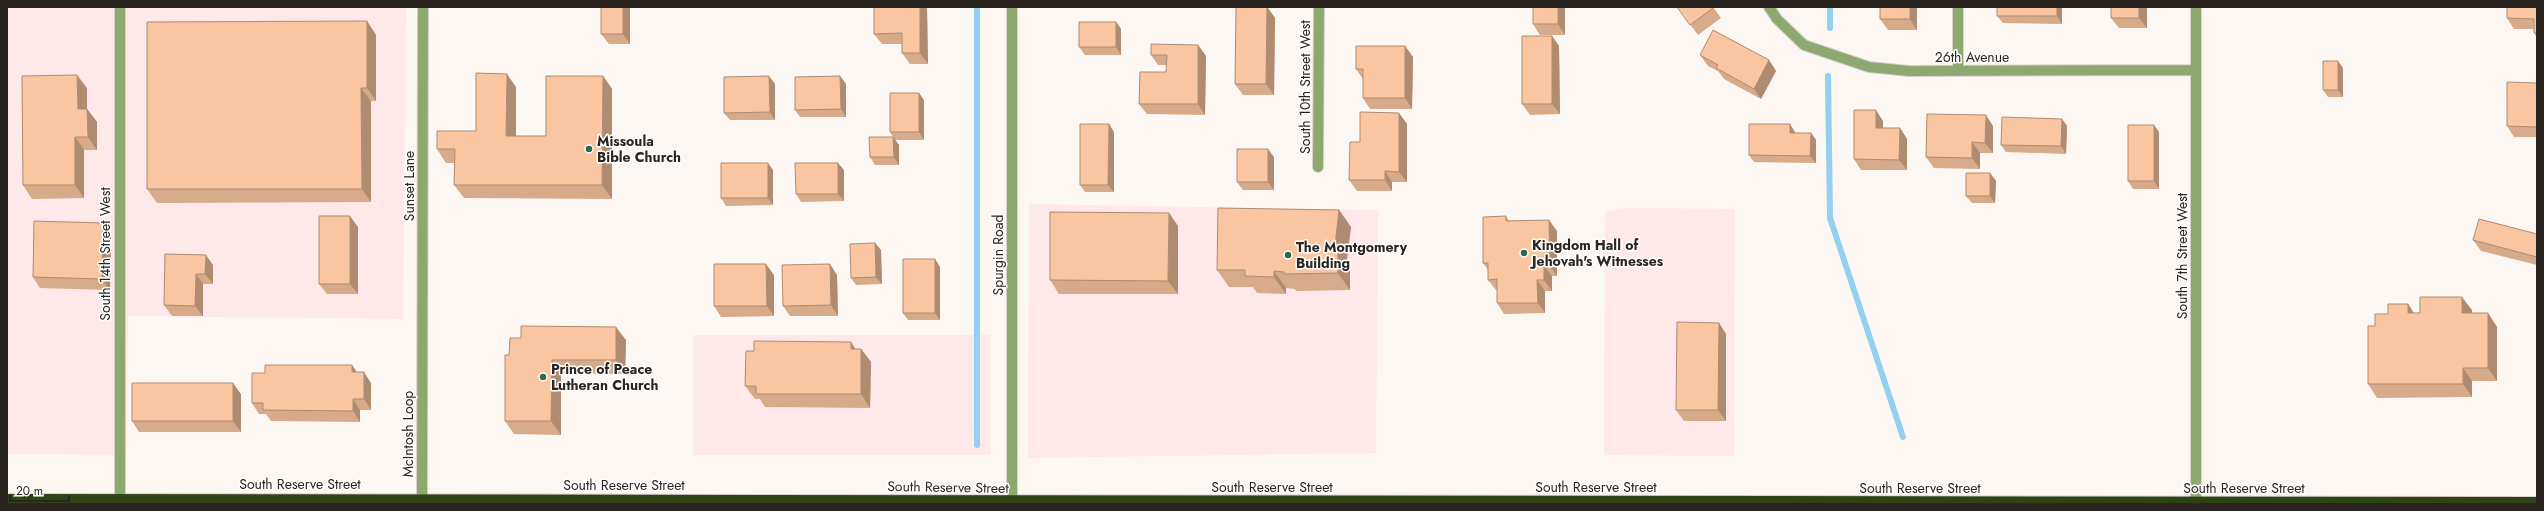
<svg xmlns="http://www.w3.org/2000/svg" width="2544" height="511" viewBox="0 0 2544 511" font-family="Jost,sans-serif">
<rect width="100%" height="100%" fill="#fdf7f3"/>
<!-- commercial -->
<path fill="#fee8e9" d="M7 7H406L403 319 128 316 127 455 7 454Z
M1029 204 1378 210 1376 453 1028 458Z
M1626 208 1735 209 1734 456 1604 455 1605 212Z
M693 335H990V455H693Z"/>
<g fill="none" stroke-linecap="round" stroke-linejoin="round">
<!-- stream -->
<path stroke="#95cff2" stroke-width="6" d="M1830 7V28
M1828 76 1830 218 1903 437
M977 445V7"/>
<defs>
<path id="minor" d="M120 7V501
M1012 7V504
M1769 7 1777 19 1804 45 1869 67 1909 71 2196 70
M1958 7V71
M2196 7V504
M1318 167 1319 7
M422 504 423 7"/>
<path id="highway" d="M7 500 2537 503"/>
</defs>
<!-- minor casing -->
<use href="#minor" stroke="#d7d1cd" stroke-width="12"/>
<!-- highway casing -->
<use href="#highway" stroke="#d7d1cd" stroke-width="14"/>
<!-- minor -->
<use href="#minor" stroke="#8da970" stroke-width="10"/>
<!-- highway -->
<use href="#highway" stroke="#2f4415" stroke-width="12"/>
</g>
<!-- wall -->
<path fill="#d7aa8a" d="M630 7V44H609L601 34Z
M874 7H927L928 64H910L902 53V44H882L874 34Z
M1267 7 1275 18 1274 95H1243L1235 84Z
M1524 7H1570V8H1565V35H1540L1533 24V7Z
M1677 7H1713L1721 18 1698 35Z
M1917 7V30H1888L1880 19Z
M2062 7V24L2003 23 1997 16Z
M2147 7V28H2119L2111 18Z
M2537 7V38L2534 33V29H2514L2507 18Z
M367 21 376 35V101H371V202L157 203 147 189Z
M1116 22 1121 29V55H1085L1079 47Z
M1552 36 1559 46 1560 114 1530 115 1522 104Z
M1198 45 1206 56 1205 115 1147 114 1139 104 1166 72V65H1158L1151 55Z
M1405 46 1413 57 1412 109H1370L1363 98V79L1356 69Z
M1700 55 1769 60 1776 71 1761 99 1724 79 1718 71 1708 66Z
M2343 68V97H2328L2323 90Z
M603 76 612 89V199L464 198 454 185 455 163H446L437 149 476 131 516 87V136H546Z
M840 76 846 84V117H800L795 110Z
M2537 83V137H2514L2507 126Z
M775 84V120H730L724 113Z
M87 88V109L97 122V150H84V198L32 199 23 185Z
M924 100V140H895L890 132Z
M1399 113 1407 124V182H1392V191H1357L1349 180 1360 142Z
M2062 119 2067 126 2066 154 2006 152 2001 145Z
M1883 121V128H1900L1907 139V170H1861L1854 159Z
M1993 126V153H1980V169L1934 168 1926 157Z
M1114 132V192H1085L1080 185Z
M1795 132V133H1811L1816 140V163L1754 162 1749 155Z
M2159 132V189H2133L2128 181Z
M893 137 899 145V165H875L870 157Z
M1274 157V190H1243L1237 182Z
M773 170V205L726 206 721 198Z
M844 170V201L801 202 796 194Z
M1990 173 1996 181 1995 203H1972L1966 196Z
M1339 210 1351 227 1347 259 1350 263V290L1296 291 1295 289 1286 288V294L1257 293 1253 287H1229L1217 270Z
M1169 213 1178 226V294H1059L1050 280Z
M1506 216 1509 221 1557 231V276H1552V291H1545V313L1504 314 1497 303V290H1496L1488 280V270L1483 263Z
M358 227V294H327L319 284Z
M111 233 110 290 40 288 33 277Z
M2537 234V265L2481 251 2473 240Z
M875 243 881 250 882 284 856 285 851 278Z
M165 254 213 265V284H203V316H172L164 305Z
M940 267V320H908L903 313Z
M774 275V316L721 317 714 306Z
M837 275 838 316H790L783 306Z
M2408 304 2414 313 2472 310V313H2488L2497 327V381H2472V397L2377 398 2368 384 2375 326 2388 314Z
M1719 323 1726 334V421H1684L1676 410Z
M626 340 625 374 561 373V435L514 434 505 421 509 355Z
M856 349H861L871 362 870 408 765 407 760 399H755L745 386Z
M352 365 357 372 371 383V410H360V422L271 421 266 414H259L252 403 265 373Z
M241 394V432H139L132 421Z"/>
<!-- shaded-wall -->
<path fill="#af8b71" d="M623 7H630V44L623 34Z
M920 7H927L928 64 920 53Z
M1267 7 1275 18 1274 95 1266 84Z
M1558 7H1565V35L1558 24Z
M1910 7H1917V30L1910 19Z
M2057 7H2062V24L2057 16Z
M2139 7H2147V28L2139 18Z
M367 21 376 35V101L367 88Z
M1116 22 1121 29V55L1116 47Z
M1552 36 1559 46 1560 114 1552 104Z
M1198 45 1206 56 1205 115 1198 104Z
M1405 46 1413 57 1412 109 1405 98Z
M1769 60 1776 71 1761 99 1754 89Z
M2338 61 2343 68V97L2338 90Z
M507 74 516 87V150L506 136Z
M77 75 87 88V122L78 109Z
M603 76 612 89V199L602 185Z
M769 76 775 84V120L770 112Z
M840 76 846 84V117L841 109Z
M361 88 371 101V202L362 189Z
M919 93 924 100V140L919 132Z
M87 109 97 122V150L88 137Z
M1876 110 1883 121V139L1876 128Z
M1399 113 1407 124V182L1399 172Z
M1986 115 1993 126V153L1985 143Z
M2062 119 2067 126 2066 154 2061 146Z
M1109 124 1114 132V192L1108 185Z
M1790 124 1795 132V140L1790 133Z
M2154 125 2159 132V189L2154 181Z
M1900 128 1907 139V170L1899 160Z
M1811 133 1816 140V163L1810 156Z
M75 137 84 150V198L75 185Z
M893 137 899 145V165L894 157Z
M1972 142 1980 153V169L1972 158Z
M1268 149 1274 157V190L1268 182Z
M768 163 773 170V205L768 198Z
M838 163 844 170V201L838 194Z
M1385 171 1392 182V191L1385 180Z
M1990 173 1996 181 1995 203 1990 196Z
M1339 210 1351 227 1347 259 1350 263V290L1338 273 1335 246Z
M1169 213 1178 226V294L1168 281Z
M350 216 358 227V294L350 284Z
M1549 220 1557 231V276L1550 266Z
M103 223 111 233 110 290 102 279Z
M875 243 881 250 882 284 876 277Z
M206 255 213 265V284L205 274Z
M935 259 940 267V320L935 313Z
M766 264 774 275V316L767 306Z
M830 264 837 275 838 316 831 305Z
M1544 266 1552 276V291L1544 280Z
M1274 271 1286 288V294L1274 277Z
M196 274 203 284V316L195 306Z
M1537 280 1545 291V313L1538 303Z
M2462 297 2472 310V327L2462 313Z
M2408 304 2417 318 2408 313Z
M2488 313 2497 327V381L2488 368Z
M1719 323 1726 334V421L1718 410Z
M616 327 626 340 625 374 616 360Z
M851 342 860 356 851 349Z
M861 349 871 362 870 408 861 394Z
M552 360 561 373V435L551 421Z
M352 365 359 376 352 372Z
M2463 368 2472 381V397L2463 384Z
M364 372 371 383V410L364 399Z
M233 383 241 394V432L233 421Z
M353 399 360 410V422L353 411Z"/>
<!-- building -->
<path fill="#fac6a1" stroke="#af8b71" d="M601 7H623V34H601Z
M874 7H920V53H902V33L874 34Z
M1236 7H1267L1266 84H1235Z
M1533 7H1558V24H1533Z
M1677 7H1713V8L1690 25Z
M1880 7H1910V19H1880Z
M1997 7H2057V16H1997Z
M2111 7H2139V18H2111Z
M2507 7H2537V33H2534V19L2507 18Z
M367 21V88H361L362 189H147V22Z
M1079 22H1116V47H1079Z
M1713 30 1769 60 1754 89 1716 68 1718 65 1700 55Z
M1522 36H1552V104H1522Z
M1151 44 1198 45V104H1139L1140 72H1166L1167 55H1151Z
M1356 46H1405V98H1363V69H1356Z
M2323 61H2338V90H2323Z
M476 73 507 74 506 136H546V76H603L602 185H454L455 149H437V131H476Z
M77 75 78 109H87L88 137H75V185H23L22 76Z
M769 76 770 112 724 113V77Z
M840 76 841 109 795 110V77Z
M2507 82 2537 83V127L2507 126Z
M890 93H919V132H890Z
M1854 110H1876V128H1900L1899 160 1854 159Z
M1360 112 1399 113V172L1385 171V180H1349L1350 142H1360Z
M1927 114 1986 115 1985 143 1972 142V158L1926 157Z
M2002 117 2062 119 2061 146 2001 145Z
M1080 124H1109L1108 185H1080Z
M1749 124H1790V133H1811L1810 156 1749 155Z
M2128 125H2154V181H2128Z
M869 137H893L894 157H870Z
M1237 149H1268V182H1237Z
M721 163H768V198H721Z
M795 163H838V194H796Z
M1966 173H1990V196H1966Z
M1218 208 1339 210 1335 246H1338V273L1284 274V272L1274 271V277L1245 276V270H1217Z
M1050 212 1169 213 1168 281 1050 280Z
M319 216H350V284H319Z
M1506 216V221L1549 220 1550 266H1544V280H1537L1538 303H1497V279L1488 280V263H1483V217Z
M2479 219 2537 234V257L2473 240Z
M34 221 103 223 102 279 33 277Z
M875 243 876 277 851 278 850 244Z
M165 254 206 255 205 274H196L195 306 164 305Z
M903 259H935V313H903Z
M714 264H766L767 306H714Z
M830 264 831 305 783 306 782 265Z
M2420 297H2462V313H2488V368H2463V384H2368V326H2375V314H2388V304H2408V313H2420Z
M1677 322 1719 323 1718 410H1676Z
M521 326 616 327V360H552L551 421H505V355H509L510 338H521Z
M754 341 851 342V349H861V394H756V386H745L746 351H754Z
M265 365H352V372H364V399H353V411L263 410V403H252V373H265Z
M132 383H233V421H132Z"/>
<!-- markers -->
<g fill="#2d664f" stroke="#fff" stroke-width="1.5">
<circle cx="589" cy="149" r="4"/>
<circle cx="1524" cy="253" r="4"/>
<circle cx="1288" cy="255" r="4"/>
<circle cx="543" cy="377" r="4"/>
</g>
<g text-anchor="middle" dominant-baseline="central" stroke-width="3" stroke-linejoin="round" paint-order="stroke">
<!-- street labels -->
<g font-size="14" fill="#2b2521" stroke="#fff">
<text x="1972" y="57">26th Avenue</text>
<text transform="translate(1305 87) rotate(-90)">South 10th Street West</text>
<text transform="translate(409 186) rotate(-90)">Sunset Lane</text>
<text transform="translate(105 254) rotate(-90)">South 14th Street West</text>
<text transform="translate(998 255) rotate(-90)">Spurgin Road</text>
<text transform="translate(2182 256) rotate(-90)">South 7th Street West</text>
<text transform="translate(408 434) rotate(-90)">McIntosh Loop</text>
<text x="300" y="484">South Reserve Street</text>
<text x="624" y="485">South Reserve Street</text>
<text transform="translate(948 487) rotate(1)">South Reserve Street</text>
<text x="1272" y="487">South Reserve Street</text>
<text x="1596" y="487">South Reserve Street</text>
<text x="1920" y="488">South Reserve Street</text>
<text x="2244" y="488">South Reserve Street</text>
</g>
<!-- poi labels -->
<g font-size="14" font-weight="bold" fill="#2b2521" stroke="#fff" text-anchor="start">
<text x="597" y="141">Missoula<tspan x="597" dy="16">Bible Church</tspan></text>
<text x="1532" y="245">Kingdom Hall of<tspan x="1532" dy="16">Jehovah's Witnesses</tspan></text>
<text x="1296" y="247">The Montgomery<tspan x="1296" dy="16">Building</tspan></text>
<text x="551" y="369">Prince of Peace<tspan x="551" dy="16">Lutheran Church</tspan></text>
</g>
</g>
<!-- border -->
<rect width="2544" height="511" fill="none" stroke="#2b2521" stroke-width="16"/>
<!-- scale -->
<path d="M10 495v6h59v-6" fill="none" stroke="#2b2521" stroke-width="2"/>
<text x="16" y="495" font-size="12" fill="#2b2521" stroke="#ffffff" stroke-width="3" paint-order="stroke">20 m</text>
</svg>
